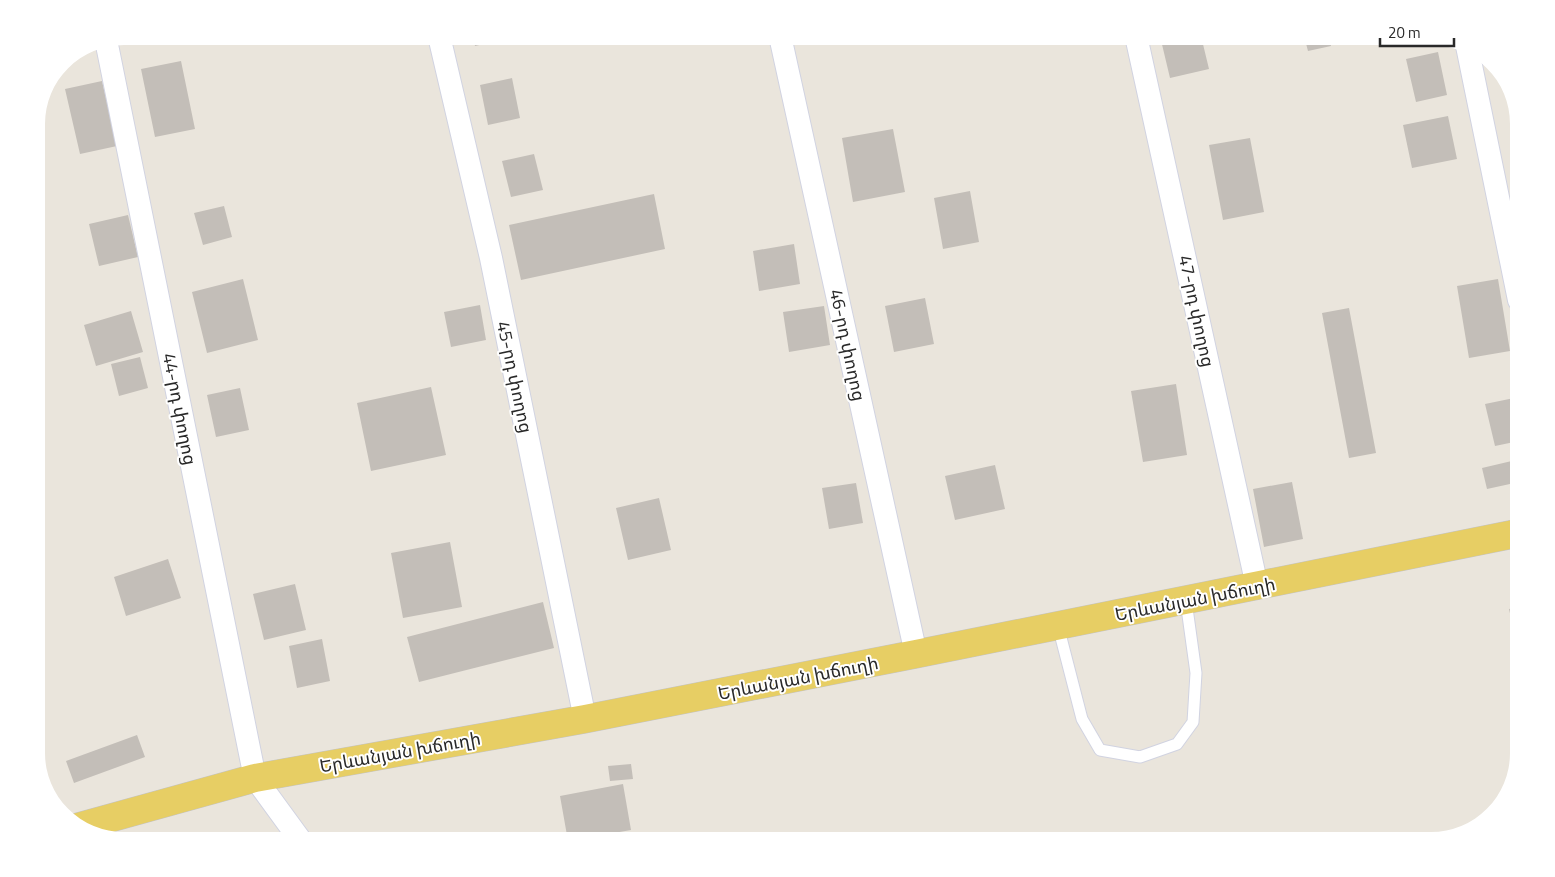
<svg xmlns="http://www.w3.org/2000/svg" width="1555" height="877" viewBox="0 0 1555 877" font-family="'Titillium Web','Noto Sans Armenian',sans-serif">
<rect width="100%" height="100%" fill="#eae5dc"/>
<!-- building -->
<path fill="#c3beb8" d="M473 36H500L501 40 475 46Z
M1160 36H1201L1209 69 1170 78Z
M1304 36H1329L1331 46 1308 51Z
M1438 52 1447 95 1416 102 1406 59Z
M181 61 195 129 155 137 141 69Z
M512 78 520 118 488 125 480 85Z
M102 81 117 146 80 154 65 89Z
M1448 116 1457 159 1412 168 1403 125Z
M893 129 905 192 853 202 842 138Z
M1250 138 1264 212 1223 220 1209 145Z
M534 154 543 190 511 197 502 161Z
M970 191 979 242 943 249 934 198Z
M654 194 665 249 521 280 509 225Z
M224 206 232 237 203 245 194 213Z
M128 215 138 257 99 266 89 224Z
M794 244 800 284 759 291 753 251Z
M243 279 258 340 207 353 192 292Z
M1498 279 1510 351 1469 358 1457 286Z
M925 298 934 344 894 352 885 306Z
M480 305 486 340 451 347 444 312Z
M824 306 830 345 789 352 783 312Z
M1349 308 1376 453 1349 458 1322 313Z
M131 311 143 352 96 366 84 325Z
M140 357 148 388 119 396 111 364Z
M1176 384 1187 455 1143 462 1131 391Z
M431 387 446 455 371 471 357 403Z
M240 388 249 430 216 437 207 395Z
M1519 397V441L1495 446 1485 404Z
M1516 460 1519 482 1487 489 1482 468Z
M995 465 1005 509 955 520 945 476Z
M1292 482 1303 539 1264 547 1253 489Z
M856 483 863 523 829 529 822 488Z
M659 498 671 550 628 560 616 508Z
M450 542 462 607 403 618 391 553Z
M168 559 181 598 126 616 114 577Z
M295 584 306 630 264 640 253 594Z
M543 602 554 648 419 682 407 637Z
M1519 607V648H1518L1509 609Z
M322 639 330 681 297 688 289 646Z
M137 735 145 757 74 783 66 761Z
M631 764 633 779 610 781 608 766Z
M623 784 631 830 568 841 560 796Z"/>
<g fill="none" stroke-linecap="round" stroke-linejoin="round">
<defs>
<path id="lane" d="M1058 626 1082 719 1100 750 1140 757 1177 744 1193 722 1196 673 1186 601"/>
<path id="street" d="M439 36 491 258 585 719
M780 36 916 654
M1136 36 1257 586
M106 40 255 778 301 841
M1467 46 1519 300"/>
<path id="primary" d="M78 827 255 778 585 719 916 654 1519 533"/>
</defs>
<!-- lane casing -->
<use href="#lane" stroke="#d1d3e1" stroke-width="13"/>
<!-- street casing -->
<use href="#street" stroke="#d1d3e1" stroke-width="24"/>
<!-- primary casing -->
<use href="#primary" stroke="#c3c3c3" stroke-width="29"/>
<!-- lane -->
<use href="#lane" stroke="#fff" stroke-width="11"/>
<!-- street -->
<use href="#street" stroke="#fff" stroke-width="22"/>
<!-- primary -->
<use href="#primary" stroke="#e7ce64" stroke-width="28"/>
</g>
<g text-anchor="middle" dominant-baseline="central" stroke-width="4" stroke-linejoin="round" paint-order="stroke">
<!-- street labels -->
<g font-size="18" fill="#292929" stroke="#fff">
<text transform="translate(1197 311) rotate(78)">47-րդ փողոց</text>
<text transform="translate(848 345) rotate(78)">46-րդ փողոց</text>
<text transform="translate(515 377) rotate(78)">45-րդ փողոց</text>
<text transform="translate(180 409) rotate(79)">44-րդ փողոց</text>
<text transform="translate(1195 599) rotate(-11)">Երևանյան խճուղի</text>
<text transform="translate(798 678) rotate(-11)">Երևանյան խճուղի</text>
<text transform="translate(400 752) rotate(-10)">Երևանյան խճուղի</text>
</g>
</g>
<!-- crop -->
<path d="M0 0H1555V877H0ZM124 45H1431A79 79 0 0 1 1510 124V753A79 79 0 0 1 1431 832H124A79 79 0 0 1 45 753V124A79 79 0 0 1 124 45Z" fill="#fff" fill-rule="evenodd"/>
<!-- scale -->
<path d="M1380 38v8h74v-8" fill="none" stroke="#292929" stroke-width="2.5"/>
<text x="1388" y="38" font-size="15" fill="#292929" stroke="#ffffff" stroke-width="4" paint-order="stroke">20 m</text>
</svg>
